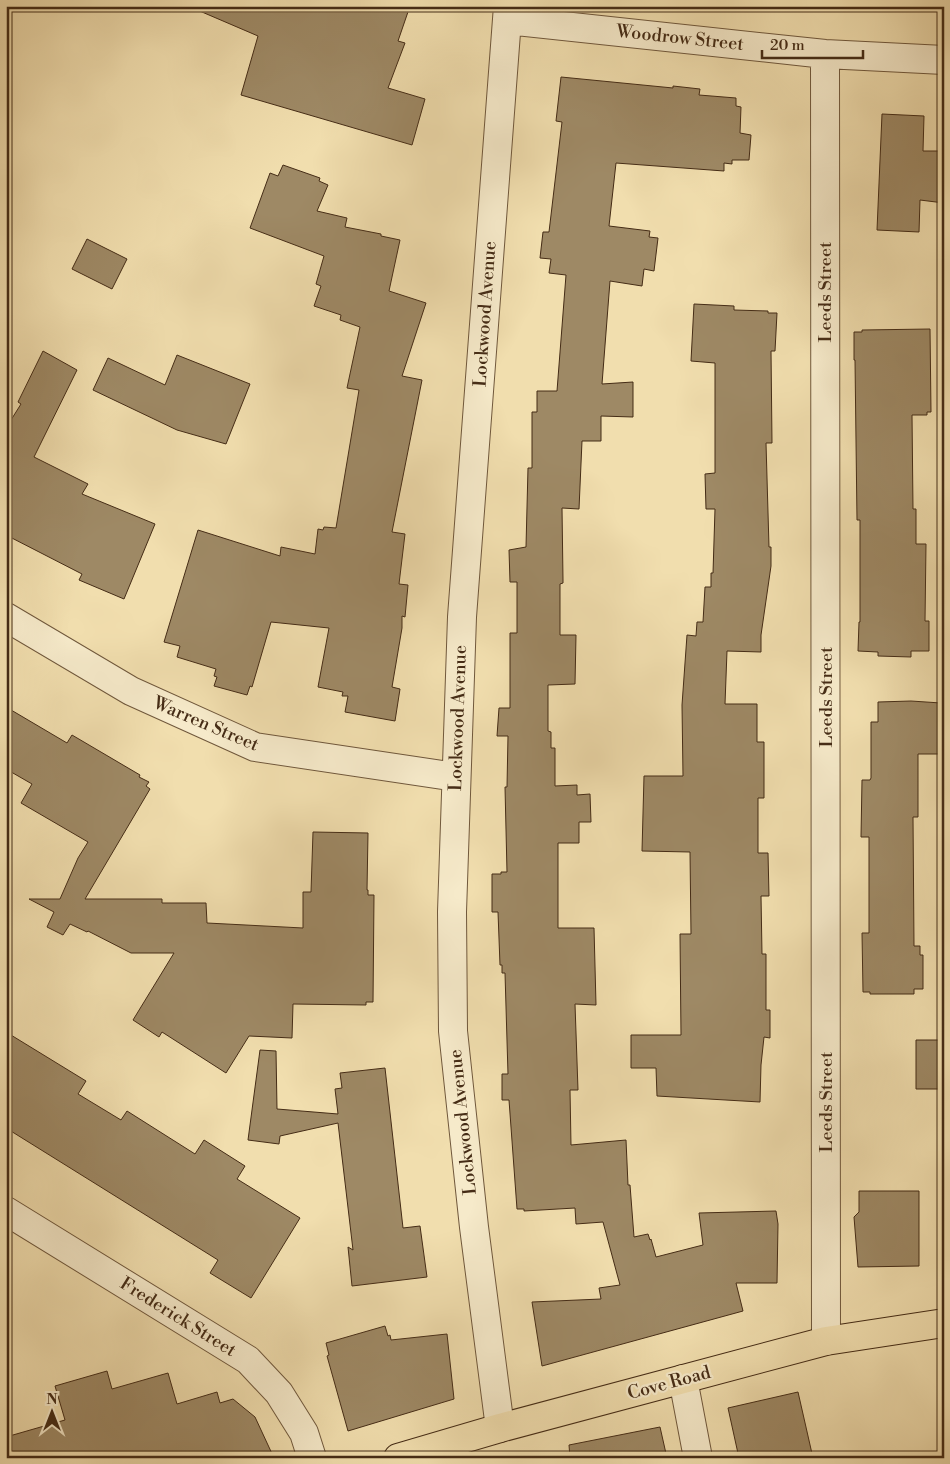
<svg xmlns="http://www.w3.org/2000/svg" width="950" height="1464" viewBox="0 0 950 1464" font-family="'Libre Bodoni',serif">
<rect width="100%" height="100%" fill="#f1deae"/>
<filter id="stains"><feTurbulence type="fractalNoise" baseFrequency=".004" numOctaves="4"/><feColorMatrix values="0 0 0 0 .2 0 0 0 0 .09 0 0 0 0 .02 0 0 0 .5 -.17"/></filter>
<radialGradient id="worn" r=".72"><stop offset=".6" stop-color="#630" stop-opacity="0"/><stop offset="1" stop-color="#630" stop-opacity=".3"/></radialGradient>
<!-- building -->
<path fill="#9e8965" stroke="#452c16" d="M188 6H410L398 41 405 43 388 88 425 99 412 145 241 95 258 36Z
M561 77 673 88V86L700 89 699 95 736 98V106L741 107 740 133 751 135 749 160H732V164L724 163V171L616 163 609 226 650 231 649 237 658 238 654 271 644 269 642 286 610 281 602 384 633 382V417L601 416V441H582L579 509 562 508 563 580V583L560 584V635H576L575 684 548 685V731L551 732V748H555V786L577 785V795L590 794 591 822H579V843H558V928H594L596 1005 575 1004 578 1090H570L571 1145 626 1140 628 1185H630L634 1237 648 1234 650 1240 651 1239 656 1257 703 1245 699 1213 776 1211 778 1224 777 1283H736L743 1311 542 1366 532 1302 601 1299 599 1288 620 1285 603 1222 576 1224 575 1208 524 1211V1209H517L509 1100H502V1074H508L505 973H502V965H500L498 912H492V874H501V872H507L505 787H507L508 736H497L499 708H510V633H517V582H510L509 550 526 547 528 468H532V412H537V391H557L566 275 549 273 551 259 540 258 543 232H549L562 122 556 121Z
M882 114 924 116 923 151H944V203L920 200 919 232 877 230Z
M283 165 320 178 319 181 328 185 317 211 347 218 345 227 381 234V236L400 240 389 291 426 303 402 376 422 380 392 532 405 534 399 584 408 585 405 617 402 616V628L392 687 400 689 395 721 345 712 348 696H342L343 692 318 687 329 628 271 622 252 687 250 686 247 695 214 686 217 677 214 676 216 669 177 657 180 646 164 642 198 530 280 556 281 547 315 554 318 529 323 530 324 527 336 528 359 390 347 388 360 327 340 320 341 315 314 306 321 286 316 284 324 256 250 228 270 173 278 176Z
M87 239 127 259 112 289 72 269Z
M694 304 734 306V310L768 311V313H777L775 351H771L772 443H766L769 547H771V566L761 635V652L727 651 725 704H757V742H764V798H758V853H768L769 896H761L762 954H766V1010H770V1038L764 1037 761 1065 760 1102 657 1096 656 1068H631V1035H681L680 934H691L690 852 642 851 644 776H683L682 705 687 635 696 636 697 622H703L705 587H711V573H713L715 509H706L705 474 715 473V363L691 361Z
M930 329 931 412H927V415H912L913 509H916V544H926L925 621H929V651H911V657L878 656V652L858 651 859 622H860V520H857L855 360H854V332H862V330Z
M43 351 77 370 34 457 88 484 82 494 155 524 124 599 79 580 82 574 6 535V428L21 404 18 402Z
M177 355 250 384 226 444 177 430 93 390 108 358 165 385Z
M911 701 941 703V754H918V817H913L914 946H920V955H923V989H914V994H870V992H863L862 933H869V837H861L862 780H870L871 778V722H878V702Z
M6 707 67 743 72 735 140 775 139 777 149 782 146 786 150 789 85 899H162V903H206L207 923 303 928V892H311L313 832 368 833 367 890H368V895H374L373 1002H366V1005L293 1004 292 1038 249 1036 226 1073 162 1032 159 1037 133 1020 174 953H131L88 931 87 932 70 924 63 935 47 927 54 912 29 899H60L78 858 88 842 21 803 32 784 6 769Z
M6 1032 86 1081 78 1094 121 1120 127 1111 195 1154 204 1140 245 1166 237 1179 300 1218 251 1298 210 1273 218 1260 6 1128Z
M916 1040H944V1089H916Z
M260 1050 276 1051 277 1109 338 1114 335 1089 342 1088 340 1073 385 1068 403 1228 420 1226 427 1277 352 1286 348 1247 353 1250 338 1123 280 1136 279 1144 248 1140Z
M859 1191H919V1266L858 1267 854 1217 859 1212Z
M385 1326 388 1336 390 1335 391 1340 447 1334 454 1399 348 1431 327 1356 329 1355 326 1343Z
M107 1371 112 1389 168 1373 177 1404 217 1392 220 1403 233 1399 255 1417 274 1458H6V1437L65 1420 55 1386Z
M798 1392 813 1458H739L728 1408Z
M660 1427 667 1458H570L569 1445Z"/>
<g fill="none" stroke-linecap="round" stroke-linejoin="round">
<defs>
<path id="minor" d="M507 20 825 54 944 60
M825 54 826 1341
M6 617 131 691 255 747 456 777
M6 1211 248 1360 279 1393 304 1433 312 1458
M683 1379 698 1458
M500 1428 474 1227 453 1031 452 912 462 617 508 6"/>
<path id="major" d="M398 1458 500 1428 826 1341 944 1323"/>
</defs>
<!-- minor casing -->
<use href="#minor" stroke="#70583c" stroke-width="30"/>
<!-- major casing -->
<use href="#major" stroke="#452c16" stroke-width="30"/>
<!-- minor -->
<use href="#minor" stroke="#f6eaca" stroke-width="28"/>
<!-- major -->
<use href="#major" stroke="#f1deae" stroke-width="28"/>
</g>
<g text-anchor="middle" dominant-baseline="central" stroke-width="4.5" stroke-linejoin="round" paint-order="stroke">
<!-- street labels -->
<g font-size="18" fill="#452c16" stroke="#f6eaca">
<text transform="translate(680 38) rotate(6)">Woodrow Street</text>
<text transform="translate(825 292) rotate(-90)">Leeds Street</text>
<text transform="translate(485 314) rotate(-86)">Lockwood Avenue</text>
<text transform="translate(826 697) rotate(-90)">Leeds Street</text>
<text transform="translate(458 718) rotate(-88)">Lockwood Avenue</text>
<text transform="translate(206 724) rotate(23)">Warren Street</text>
<text transform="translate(826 1102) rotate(-90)">Leeds Street</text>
<text transform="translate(463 1122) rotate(-96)">Lockwood Avenue</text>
<text transform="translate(178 1317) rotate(32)">Frederick Street</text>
<text transform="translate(669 1383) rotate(-15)">Cove Road</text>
</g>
</g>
<!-- margin -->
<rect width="950" height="1464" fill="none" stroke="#f1deae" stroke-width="25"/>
<rect x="8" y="8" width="935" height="1449" fill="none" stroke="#452c16" stroke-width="2.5"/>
<rect x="12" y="12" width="925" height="1439" fill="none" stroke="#452c16"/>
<!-- north arrow -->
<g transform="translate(52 1412)" stroke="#f6eaca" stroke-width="4" paint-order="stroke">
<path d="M0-4L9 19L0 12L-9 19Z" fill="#452c16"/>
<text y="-8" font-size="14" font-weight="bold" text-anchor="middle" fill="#452c16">N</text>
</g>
<!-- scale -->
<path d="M762 50v8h101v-8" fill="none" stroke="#452c16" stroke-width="2.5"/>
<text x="770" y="50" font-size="15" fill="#452c16" stroke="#f6eaca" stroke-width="4" paint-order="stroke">20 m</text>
<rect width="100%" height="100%" filter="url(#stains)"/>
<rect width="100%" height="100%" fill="url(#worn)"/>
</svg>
